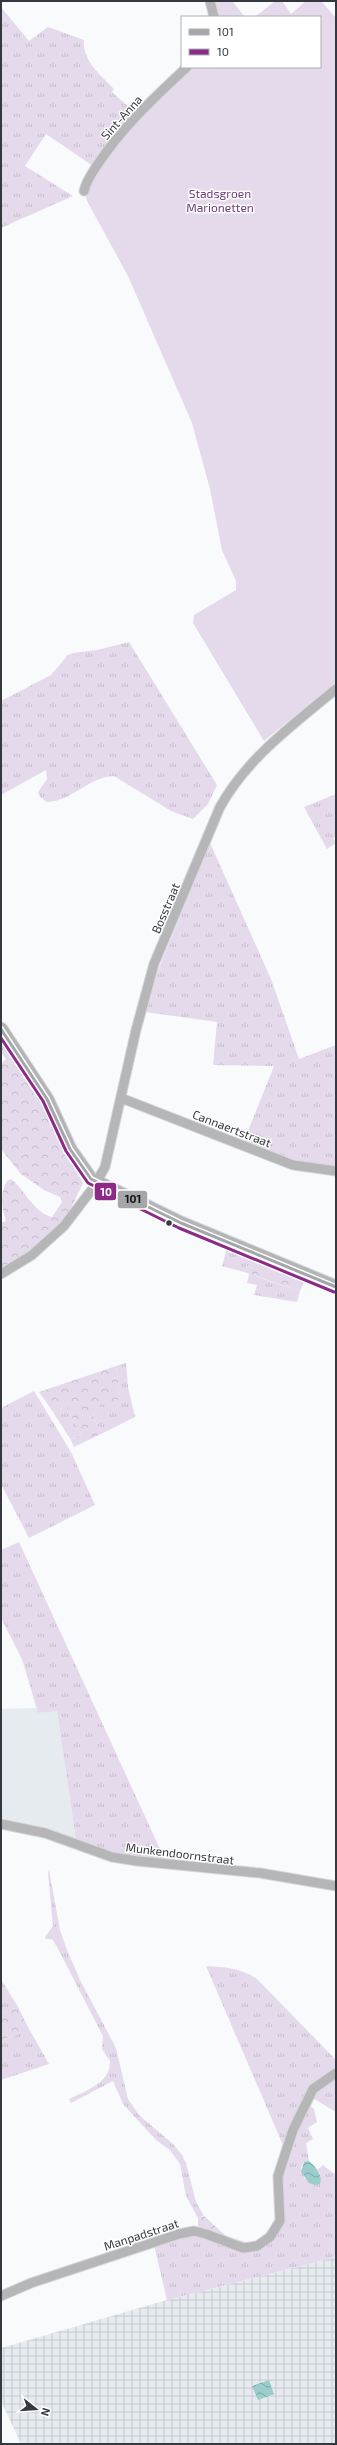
<svg xmlns="http://www.w3.org/2000/svg" width="337" height="2445" viewBox="0 0 337 2445" font-family="'Exo 2',sans-serif">
<defs>
<pattern id="industrial-grid" width="8" height="8" patternUnits="userSpaceOnUse"><rect width="8" height="8" fill="#e6ebf0"/><path d="M0 4h8M4 0v8" fill="none" stroke="#c6cacf"/></pattern>
<pattern id="grass-tufts" width="24" height="20" patternUnits="userSpaceOnUse"><rect width="24" height="20" fill="#e5daeb"/><path d="M3 7l-1-3M5 7V3M7 7l1-3M15 17l-1-3M17 17v-4M19 17l1-3" fill="none" stroke="#c5bccb"/></pattern>
<pattern id="forest-crowns" width="20" height="18" patternUnits="userSpaceOnUse"><rect width="20" height="18" fill="#e5daeb"/><path d="M2 6a3 3 0 1 1 6 0M12 15a3 3 0 1 1 6 0" fill="none" stroke="#c5bccb"/></pattern>
<pattern id="water-waves" width="16" height="10" patternUnits="userSpaceOnUse"><rect width="16" height="10" fill="#9acdcc"/><path d="M0 5q4-4 8 0t8 0" fill="none" stroke="#7ea7a7"/></pattern>
</defs>
<rect width="100%" height="100%" fill="#f8fafc"/>
<!-- built -->
<path fill="#e6ebf0" d="M37 1708 39 1713 57 1710 76 1840 48 1828 1 1818V1709Z"/>
<!-- industrial -->
<path fill="url(#industrial-grid)" d="M336 2257V2444H21L1 2401V2348L167 2300Z"/>
<!-- grass -->
<path fill="url(#grass-tufts)" d="M1 7 29 41 48 27 84 40C82 61 101 75 114 89L112 92 134 112 93 166 46 134 25 166 73 196 1 228Z
M129 642 217 785 208 804 193 819 171 811 114 776C88 777 73 801 47 802L40 797 38 792 47 779 46 770 1 795V701L51 675 68 655 73 653 97 650Z
M336 794V836L333 838 336 843 327 849 304 807Z
M210 843 271 979 299 1059 336 1045V1167L291 1159 244 1141 274 1066 213 1065 217 1022 145 1012 159 968Z
M227 1248 280 1270 278 1277 247 1266 244 1272 222 1266Z
M249 1274 300 1291 297 1302 254 1295 257 1285 247 1283Z
M126 1363 128 1387 135 1417 103 1433 94 1420 93 1414 100 1404H105L120 1397 116 1366Z
M34 1391 71 1452 95 1505 29 1538 1 1484V1408Z
M66 1406 81 1434 71 1440 53 1412Z
M19 1542 165 1860 109 1852 76 1840 57 1711 38 1713 22 1659 1 1618V1550Z
M49 1870 60 1930 67 1950 80 1980 116 2048 128 2099 139 2115 173 2144 182 2155 186 2163 196 2202 204 2216 198 2218 186 2196 180 2164 170 2150 156 2140 123 2104 113 2081 71 2103 69 2099C85 2091 111 2083 110 2061L102 2049 103 2036 56 1945 52 1939H46L45 1937 53 1926 48 1873Z
M206 1966C225 1967 241 1968 257 1979L336 2060V2067L310 2085 283 2145Z
M1 1979 18 2007 1 2013Z
M28 2027 49 2064 1 2080V2040L25 2032Z
M336 2076V2112L311 2097Z
M309 2104 314 2109 317 2122 308 2128 313 2139 306 2143 309 2161 304 2162 301 2167 304 2178 316 2185 320 2173 317 2170 323 2165 336 2175V2257L167 2300 154 2245 196 2234 239 2250 278 2232 284 2165 290 2143Z"/>
<!-- forest -->
<path fill="url(#forest-crowns)" d="M5 1042 35 1086 68 1157 83 1183 64 1223 44 1243 1 1272V1223L6 1221C1 1206 0 1194 7 1181L11 1179C26 1191 34 1213 52 1217L62 1202 60 1197 44 1190 21 1174 1 1149V1064L6 1059 1 1052V1046Z
M246 1266 278 1276 280 1270 305 1279 300 1291 244 1272Z
M116 1366 120 1397 112 1405 100 1404 93 1414 94 1420 103 1433 74 1447 71 1440 81 1434 66 1406 53 1412 39 1392Z
M18 2007 28 2027 26 2032 1 2040V2013Z
M204 2216 226 2236 246 2242 245 2244 198 2228V2218Z"/>
<!-- green -->
<path fill="#e5daeb" d="M214 1H232L245 17H217Z
M275 1H282L291 14 306 1H321L336 18V682L264 741 193 623 194 615 236 590V581L222 550 210 489 192 423 128 276 87 201 85 192 118 140 191 67H320V17H255Z"/>
<!-- water -->
<path fill="url(#water-waves)" d="M309 2161C316 2167 323 2175 320 2184L316 2185 309 2183 301 2172 304 2162Z
M269 2380 274 2394 258 2400 252 2386Z"/>
<g fill="none" stroke-linecap="round" stroke-linejoin="round">
<defs>
<path id="street" d="M210 1 214 17
M84 191C86 181 92 173 98 164 123 126 154 98 187 67
M121 1098 293 1165 336 1171
M1 1274 32 1255 64 1226 93 1188 105 1167 136 1030 154 964 220 807C248 757 293 725 336 689
M1 1824 45 1833 112 1857 137 1861 260 1873 336 1886
M1 2296 31 2283 179 2234 194 2231 206 2234 243 2248 257 2246 270 2237 280 2221 278 2176 293 2130 313 2089 336 2073"/>
<path id="secondary" d="M1 1029 47 1099 70 1149 91 1179 181 1223 336 1287"/>
</defs>
<!-- street casing -->
<use href="#street" stroke="#d6d7d9" stroke-width="11"/>
<!-- secondary casing -->
<use href="#secondary" stroke="#d6d7d9" stroke-width="15"/>
<!-- street -->
<use href="#street" stroke="#b6b6b8" stroke-width="9"/>
<!-- secondary -->
<use href="#secondary" stroke="#b4b4b7" stroke-width="13"/>
<defs>
<path id="bus-1" d="M1 1029 47 1099 70 1149 91 1179 181 1223 336 1287"/>
<path id="bus-2" d="M1 1038 43 1101 66 1151 88 1183 179 1228 334 1292"/>
</defs>
<!-- bus-1 casing -->
<use href="#bus-1" stroke="#fff" stroke-width="6"/>
<!-- bus-2 casing -->
<use href="#bus-2" stroke="#fff" stroke-width="6"/>
<!-- bus-1 -->
<use href="#bus-1" stroke="#a4a6a9" stroke-width="3"/>
<!-- bus-2 -->
<use href="#bus-2" stroke="#8c2b87" stroke-width="3"/>
</g>
<!-- markers -->
<circle fill="#34393f" stroke="#fff" stroke-width="1.5" cx="169" cy="1223" r="3.5"/>
<g text-anchor="middle" dominant-baseline="central" stroke-width="3" stroke-linejoin="round" paint-order="stroke">
<!-- street labels -->
<g font-size="12" fill="#34393f" stroke="#fff">
<text transform="translate(121 117) rotate(-48)">Sint-Anna</text>
<text transform="translate(165 908) rotate(-67)">Bosstraat</text>
<text transform="translate(232 1128) rotate(21)">Cannaertstraat</text>
<text transform="translate(180 1853) rotate(7)">Munkendoornstraat</text>
<text transform="translate(141 2234) rotate(-18)">Manpadstraat</text>
</g>
<!-- park labels -->
<g font-size="12" fill="#6d4079" stroke="#fff">
<text x="220" y="193">Stadsgroen<tspan x="220" dy="14">Marionetten</tspan></text>
</g>
</g>
<g stroke="#fff" stroke-width="1.5">
<rect x="94" y="1182" width="23" height="19" rx="4" fill="#8c2b87"/>
<rect x="117" y="1190" width="31" height="19" rx="4" fill="#a4a6a9"/>
</g>
<g font-size="11" text-anchor="middle" font-weight="bold" fill="#fff">
<text x="106" y="1196">10</text>
</g>
<g font-size="11" text-anchor="middle" font-weight="bold" fill="#111">
<text x="133" y="1203">101</text>
</g>
<!-- border -->
<rect width="337" height="2445" fill="none" stroke="#34393f" stroke-width="4"/>
<!-- legend -->
<rect x="181" y="16" width="140" height="52" fill="#ffffff" stroke="#aeb0b2"/>
<rect x="189" y="29" width="20" height="6" fill="#a4a6a9" stroke="#aeb0b2"/>
<text x="217" y="36" font-size="12" fill="#34393f">101</text>
<rect x="189" y="49" width="20" height="6" fill="#8c2b87" stroke="#aeb0b2"/>
<text x="217" y="56" font-size="12" fill="#34393f">10</text>
<!-- north arrow -->
<g transform="translate(36 2409) rotate(107)" stroke="#ffffff" stroke-width="3" paint-order="stroke">
<path d="M0-3L7 15L0 10L-7 15Z" fill="#34393f"/>
<text y="-6" font-size="11" font-weight="bold" text-anchor="middle" fill="#34393f">N</text>
</g>
</svg>
